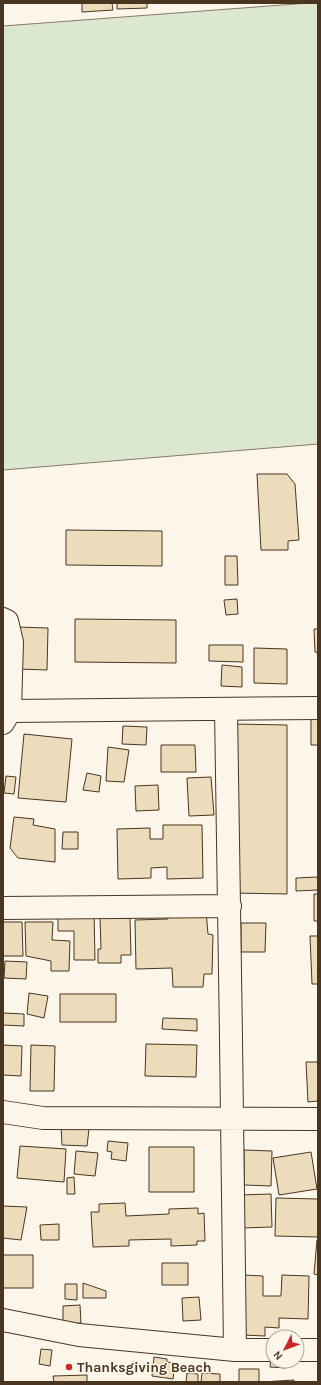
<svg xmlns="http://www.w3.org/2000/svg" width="321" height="1385" viewBox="0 0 321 1385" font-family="Karla,sans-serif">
<rect width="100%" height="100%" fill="#fbf6e9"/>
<!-- green -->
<path fill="#dce7d0" stroke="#887966" d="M309 3H318V444L3 470V26Z"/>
<!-- building -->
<path fill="#ecdcbc" stroke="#4a3520" d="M82 3H112L113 10 82 12Z
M117 3H147V8L117 9Z
M257 474H287L295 484 299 540 288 541V550H261Z
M66 530 162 531V566L66 565Z
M225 556H237L238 585H225Z
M237 599 238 614 226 615 224 600Z
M75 619 176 620V663L75 662Z
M18 627 48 628 47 670 17 669Z
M314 629H318V658L317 652H315Z
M209 645H243V662L209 661Z
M254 648 287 649V684L254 683Z
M222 665 242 667V687L221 686Z
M311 716H318V745H311Z
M231 724 287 725V894L231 893Z
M123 726 147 727 146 745 122 744Z
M24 734 72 739 66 802 18 798Z
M161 745H195L196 772H161Z
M108 747 129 750 124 782 106 781Z
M87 773 101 776 99 792 83 790Z
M6 776 16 777 14 794 4 793Z
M211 777 214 815 189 816 187 778Z
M158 785 159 810 136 811 135 786Z
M14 817 34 819 33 825 55 829V862L18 858 10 848Z
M163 825H202L203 878 167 879V867L151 868V878L118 879 117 829 150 828V839H163Z
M63 832H78V849H62Z
M318 877V890L296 891V878Z
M314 894H318V921H314Z
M206 911 208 934 213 935 212 974H204L203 987H173L172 968 136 969 135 920 168 919V912Z
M58 912H94L95 960H74V931H58Z
M100 918H130L131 955H121V963H98V949H101Z
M3 922H22L23 956H3Z
M25 922H53L52 940 70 941 69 971H51V961L26 956Z
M241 923H266L265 952H241Z
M310 936H318V984H312Z
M5 961 27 962 26 979 4 978Z
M29 993 48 996 44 1018 27 1014Z
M60 994H116V1022H60Z
M3 1013 24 1014V1026L3 1025Z
M163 1018 197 1019V1031L162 1029Z
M146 1044 197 1045 196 1077 145 1076Z
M3 1045 22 1046 21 1076 3 1075Z
M31 1045 55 1046 54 1091H30Z
M306 1062H318V1101L308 1102Z
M61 1126 89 1129 87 1146 62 1145Z
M108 1141 128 1143 126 1161 111 1159 112 1152 107 1151Z
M20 1146 66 1149 64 1182 17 1178Z
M149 1147H194V1192H149Z
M244 1150 272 1151 271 1186 244 1185Z
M76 1151 98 1153 95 1176 74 1174Z
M311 1152 317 1189 279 1195 273 1158Z
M74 1177 75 1194H67V1178Z
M271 1194 272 1227 241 1228 240 1195Z
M276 1198 318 1199V1237L275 1236Z
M125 1203 126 1216 169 1214V1209L198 1208V1214L204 1213 205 1241H197V1245L171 1246V1239L129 1240V1246L93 1247 91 1212H99V1204Z
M3 1206 27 1207 21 1240 3 1238Z
M59 1224V1240H41L40 1225Z
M317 1240H318V1275L314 1274Z
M3 1255H33V1288H3Z
M162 1263H188V1285H162Z
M244 1275 263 1276V1296H281L282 1275 309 1276 308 1319 279 1318V1328L265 1327V1336L242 1335Z
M83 1283 106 1291V1298H83Z
M65 1284H77V1300L65 1299Z
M199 1297 201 1320 183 1321 182 1298Z
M80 1305 81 1323 63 1324V1306Z
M41 1349 52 1350 50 1366 39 1364Z
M154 1357 167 1359V1362L175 1363 173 1379 152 1376Z
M271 1358 273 1361H287L286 1368 270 1367Z
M239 1369H259V1382H239Z
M187 1373 198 1374V1382H186Z
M202 1373 220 1374V1382H201Z
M87 1375V1382H54L53 1376Z
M294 1380V1382H262Z"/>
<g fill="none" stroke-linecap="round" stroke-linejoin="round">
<defs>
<path id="minor" d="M3 619 7 621 12 642 10 711 3 723
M226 709C231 923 231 1136 235 1350
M10 711 318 708
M3 908 230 906
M3 1112 43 1118 318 1119
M3 1320 79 1335 235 1350H273
M297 1350H318"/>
</defs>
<!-- minor casing -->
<use href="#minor" stroke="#4a3520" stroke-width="24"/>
<!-- minor -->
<use href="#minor" stroke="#fbf6e9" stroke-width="22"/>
</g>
<!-- markers -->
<circle fill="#c62828" stroke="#fbf6e9" stroke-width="1.5" cx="69" cy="1367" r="4"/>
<g text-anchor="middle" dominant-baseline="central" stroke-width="3" stroke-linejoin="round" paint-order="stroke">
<!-- poi labels -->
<g font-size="14" font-weight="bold" fill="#4a3520" stroke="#fbf6e9" text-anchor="start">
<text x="77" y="1367">Thanksgiving Beach</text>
</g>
</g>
<!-- border -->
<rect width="321" height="1385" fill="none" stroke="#4a3520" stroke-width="8"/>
<!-- north arrow -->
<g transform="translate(285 1349) rotate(228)"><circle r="19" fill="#fbf6e9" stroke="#b4a999"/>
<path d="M0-3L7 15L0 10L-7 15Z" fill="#c62828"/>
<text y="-6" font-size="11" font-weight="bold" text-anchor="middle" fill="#4a3520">N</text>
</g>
</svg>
